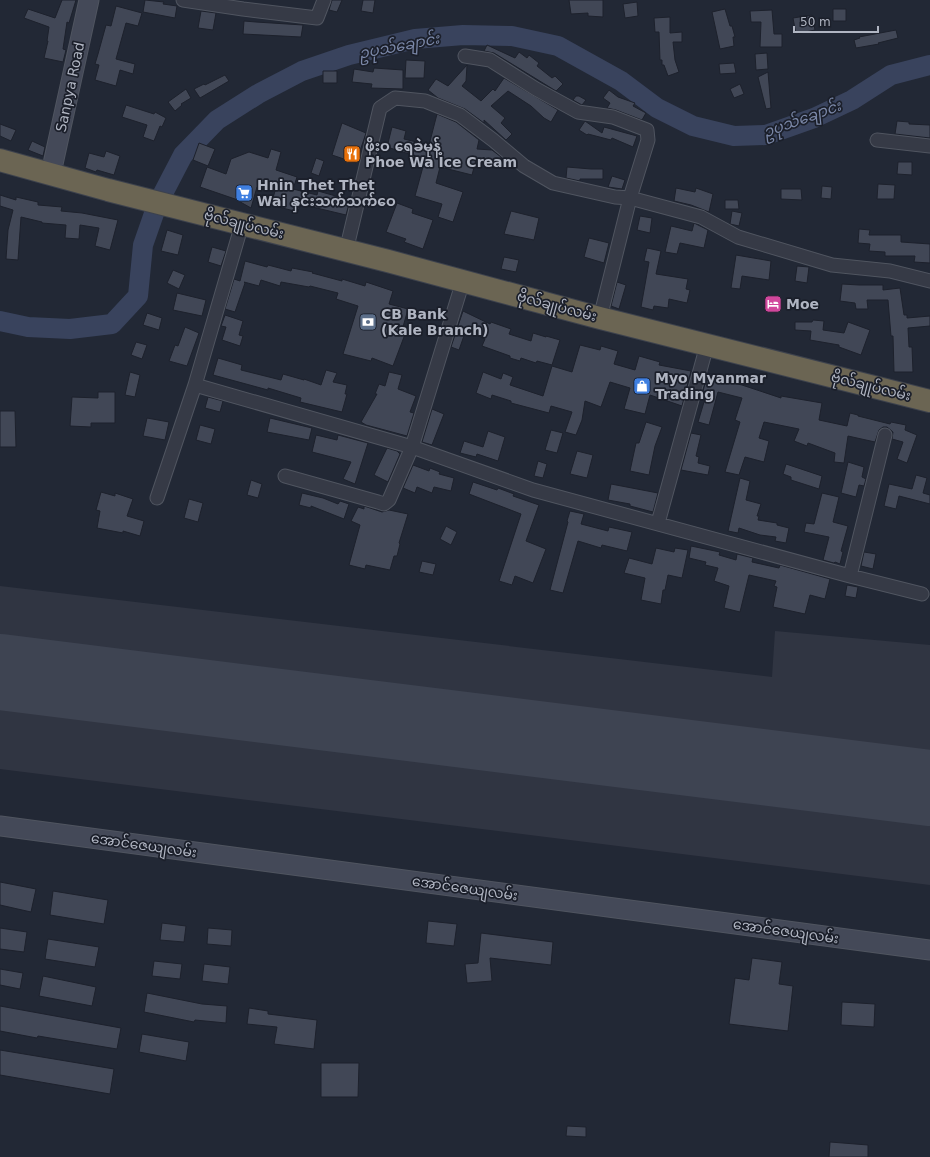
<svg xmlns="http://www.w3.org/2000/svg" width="930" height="1157" viewBox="0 0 930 1157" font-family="'DejaVu Sans','Noto Sans Myanmar',sans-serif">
<rect width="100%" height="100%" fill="#222835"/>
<!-- airport -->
<path fill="#303542" d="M0 586 772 677 775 631 930 645V885L0 769Z"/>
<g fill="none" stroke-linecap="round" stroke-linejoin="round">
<!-- river -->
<path stroke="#39435d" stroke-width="20" d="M0 321 28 327 70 329 112 324 138 296 143 245 157 205 183 155 217 120 258 94 302 71 349 55 415 39 463 35 512 36 558 46 621 81 657 108 693 126 734 136 766 135 814 118 852 100 891 75 930 65"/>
<!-- runway -->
<path stroke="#3e4452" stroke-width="76" d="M0 672 930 788"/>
</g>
<!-- building -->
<path fill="#414756" stroke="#1d212c" d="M62 0H76L69 23 67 22 63 49 66 50 63 62 44 58 48 41H47L49 27 24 18 28 9 55 18Z
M145 0 164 2 163 4 177 6 175 18 143 12Z
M332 0H342L337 12 329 10Z
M363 0H375L373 13 361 11Z
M569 0H603V17L588 16V13L571 14Z
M637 2 638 16 625 18 623 4Z
M116 6 142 13 138 26 126 23 116 59 135 64 133 74 120 70 116 86 95 80 99 65 95 64 98 54 106 25 111 26Z
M725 9 730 26H732L735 37H733L734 46 720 49 712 12Z
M833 9H846V21H833Z
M772 10 774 34H782V47H760L761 22H751L750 11Z
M201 11 216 13 213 30 198 28Z
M812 15 815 30 796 34 793 18Z
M670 17V33L682 32V42H673L675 60 679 72 668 76 664 65H662V60H660L659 32H655L654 18Z
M244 21 256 22 303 25 301 37 243 34Z
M896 30 898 38 878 43 879 44 856 48 854 40 860 38 859 37Z
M487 45 515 58 519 52 527 58 529 55 539 63 537 66 552 78 555 76 563 84 556 91 494 53 484 51Z
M767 53 768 69 756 70 755 54Z
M406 60 425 61 424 78H405Z
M734 63 736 73 720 74 719 64Z
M467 65 466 81 462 86 481 101 493 89 495 91 504 78 558 110 551 122 544 118 531 106 508 91 491 106 505 118 501 123 512 134 506 140 484 120V123L465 109 438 98 428 90 436 79 448 86Z
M374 68 403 70V89L371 88 372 84 352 82 354 69 373 72Z
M323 71H337V83H323Z
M768 72 771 108 766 109 758 77Z
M225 75 229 81 200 98 194 89 204 84 205 85Z
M740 84 744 94 734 98 730 89Z
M186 89 191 98 181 104 182 105 175 111 168 102Z
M609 90 618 97 635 103 633 106 646 113 642 120 616 110 607 108 610 103 603 98Z
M576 96H579L586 100 582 105 573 100Z
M126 105 154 114 155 112 166 118 162 127 160 126 154 141 143 137 147 125 122 117Z
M437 114 456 122 479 140 477 149 492 150 501 157 500 162 476 160 472 175 440 167 436 183 463 192 453 222 438 217 442 204 415 196 424 163 408 159 409 154 387 147 392 127 406 131 404 139 429 145Z
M585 121 602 133 604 127 637 136 633 147 612 138 611 140 588 134 587 135 579 130Z
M897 121 909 122V124L930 125V138L895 134Z
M342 123 366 133 356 163 332 155Z
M0 124 16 130 11 141 0 136Z
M32 141 45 147 43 156 28 150Z
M199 143 215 149 208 166 193 160Z
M271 149 281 152 276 170 297 177 293 189 317 195 318 191 350 200 346 215 300 204 298 212 271 205 275 191 257 187 251 208 235 199 200 187 207 167 226 174 231 159 249 152 268 158Z
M106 151 120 156 114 175 97 170 96 172 85 168 89 153 104 157Z
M316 158 324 161 319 176 311 173Z
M898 162H912V175L897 174Z
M567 167 591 169H603V179H580V181L566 178Z
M612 176 625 180 622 189 608 187Z
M878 184 895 185 894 199H877Z
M822 186 832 187 831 199 821 198Z
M676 188 695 192 696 188 713 194 709 212 691 205 674 201Z
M781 189H801L802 200 781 199Z
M0 195 16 200V197L38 202V205L62 207 61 211 82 213 118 220 110 250 95 246 99 228 80 225 79 239 65 238 66 225 42 223V222L21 217 18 260 6 259 8 230 13 210 0 206Z
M725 200H738L739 209H725Z
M397 203 413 209 412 213 433 220 423 249 404 242 406 239 386 232Z
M511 211 539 218 534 240 504 234Z
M732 211 742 213 739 226 730 224Z
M640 216 652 218 650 233 637 230Z
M694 223 708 230 704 248 680 243 677 254 665 252 671 226 692 231Z
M859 229 870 230 869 235H901V242L930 244V263L914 262 915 256H885V252L869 251 870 244 858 243Z
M167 230 183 235 178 255 161 251Z
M589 238 609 243 604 263 584 257Z
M212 247 226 251 221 266 208 262Z
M647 248 661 251 656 274 688 279 686 289 690 290 687 303 669 299 668 308 654 306 653 310 641 307 649 262 644 261Z
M736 255 771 261 769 280 742 276 740 289 731 288Z
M504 257 519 260 516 272 501 269Z
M245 261 267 267 268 265 291 271 292 268 313 272 312 273 342 281V279L365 286 366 282 393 291 389 304 408 309 403 327 407 329 393 366 372 358 371 361 343 354 358 306 336 299 338 293 310 286 309 287 281 282 280 286 261 280 259 286 244 282 245 283 235 312 225 309 234 279 240 281Z
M797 266 809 267 807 283 795 281Z
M173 270 185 275 179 289 167 283Z
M617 282 626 285 619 309 611 306Z
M842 284 859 285H883V290L900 288 904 315H907V318L930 316V326L908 328 909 347H912L913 372H894L893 336H891L888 300H867L868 309H856L855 303 840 301Z
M177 293 206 300 202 316 173 310Z
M766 296 778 298 776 312 764 310Z
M463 311 490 324 491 322 511 329 509 334 531 341 533 333 546 337V336L560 340 552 365 537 361 536 363 521 358 520 361 510 358V356L482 346 485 339 466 330 459 350 451 347Z
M147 313 162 318 159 330 143 325Z
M225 315 243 321 239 335 243 336 240 346 222 340 226 327 221 326Z
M813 320 824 321 823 330 844 333 848 322 870 330 861 355 839 347V345L810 340 811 331 795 330V322H812Z
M185 327 199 333 187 366 169 361 175 345 178 346Z
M136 342 147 345 142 359 131 355Z
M580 345 600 350 601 346 618 351 614 364 635 370 639 356 660 362 659 365 691 371 682 406 650 395 645 414 624 409 630 388 610 382 601 407 585 401 582 420 576 435 565 432 572 412 551 406 549 413 511 403V401L492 395 491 399 476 393 483 372 501 379 503 373 513 377 510 385 543 396 552 366 572 372Z
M218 358 242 365 241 370 281 380 283 374 304 380V379L321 385 326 370 337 373 333 382 347 385 345 394H347L342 412 300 402 301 398 268 388V390L213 375Z
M130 372 140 375 135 397 125 395Z
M389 372 402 375 398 389 416 396 410 412 414 413 407 436 366 425 361 422 377 394H375L379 384 385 386Z
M708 373 723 378 722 380 742 385 781 398V396L822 403 819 420 847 426 850 413 858 415V416L890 424 891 422 906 425 905 430 917 435 907 463 897 459 903 442 892 439 893 432 887 427H883L879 430 875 442 848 436 844 463 834 462 835 453 808 443 807 446 794 441 799 429 764 422 759 438 769 441 764 462 745 457 739 475 725 472 740 422 735 420 742 398 718 392 709 425 698 422 707 392 703 391Z
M98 392H115V423H91V427L70 426 72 397 98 398Z
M208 397 223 401 220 412 205 408Z
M432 409 444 414 432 445 422 442Z
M0 411H15L16 447H0Z
M147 418 169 422 165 440 143 436Z
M270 418 312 428 309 440 267 432Z
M646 422 662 427 655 446 649 475 630 471 636 443H639Z
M200 425 215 429 211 444 196 440Z
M551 430 563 433 557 453 545 450Z
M488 431 505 437 498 461 477 454 476 457 460 453 464 441 483 447Z
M691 433 701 435 696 456 699 457 698 463 710 466 708 475 681 470Z
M316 435 337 440 338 435 368 443 355 484 343 479 351 462 312 452Z
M387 448 397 451 400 454 388 482 374 475Z
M577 451 593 455 587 478 570 474Z
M538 461 547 464 543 478 534 476Z
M848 462 864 467 862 477 866 479 864 486 859 485 856 497 841 493Z
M786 464 822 476 819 489 791 480V477L783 474Z
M413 465 429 471 430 468 440 472 439 474 454 478 451 491 434 487 432 493 417 487 415 493 403 488Z
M916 475 927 478 923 493 930 495V504L899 496 896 509 884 506 889 484 912 489Z
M740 478 750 481 746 500 761 504 757 516H759L758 520 777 523V525L789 528 786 543 775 541 776 537 760 535 739 528 738 533 728 531Z
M251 480 262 484 258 498 247 495Z
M473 482 497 490 498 488 514 494 513 496 539 505 526 541 546 549 533 583 515 576 512 585 499 581 521 514 469 494Z
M611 484 658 493 653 512 630 506V504L608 500Z
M101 492 115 496V493L133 499 127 516 144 521 140 536 123 531V533L97 528 100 511 96 510Z
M302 493 323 498 338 504 340 501 349 504 344 519 311 506V508L299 505Z
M822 493 839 497 833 522 848 526 841 551 843 552 840 564 835 562 834 563 823 560 829 537 804 532 806 523 814 524Z
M189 499 203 503 198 522 184 518Z
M364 506 382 512 389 510 408 514 399 543 400 544 397 556H394L390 570 366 565 365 569 349 565 360 525 351 521 358 507 364 509Z
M570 511 584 514 581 524 608 531 609 527 632 532 627 551 602 545 601 548 578 541 563 593 550 590 568 522 567 521Z
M446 526 457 532 451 545 440 539Z
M691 546 720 552 719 555 736 560 737 554 753 558 752 562 779 568 780 565 830 579 825 599 810 595 805 614 773 607 777 587 774 586 776 581 749 575 740 612 724 608 729 586 714 581 718 568 705 565 706 562 689 558Z
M656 548 674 552 675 548 688 550 682 578 668 575 665 590H663L661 604 641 600 645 578 624 573 629 558 652 564Z
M864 552 876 554 873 569 861 566Z
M422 561 436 564 433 575 419 572Z
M847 585 858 587 856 598 845 596Z
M0 882 36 889 31 912 0 905Z
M53 891 108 900 104 924 50 915Z
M428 921 457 924 454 946 426 943Z
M162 923 186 926 184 942 160 940Z
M0 928 27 932 24 952 0 949Z
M208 928 232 930 231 946 207 944Z
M481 933 553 942 551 965 490 958 492 981 467 983 465 964 478 963Z
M48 939 99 947 95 967 45 959Z
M752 958 782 962 779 984 793 986 788 1031 729 1024 735 978 749 980Z
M154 961 182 964 180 979 152 976Z
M204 964 230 967 228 984 202 981Z
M0 969 23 973 20 989 0 985Z
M43 976 96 987 92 1006 39 996Z
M147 993 202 1004 227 1006 226 1023 195 1020 194 1022 144 1012Z
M842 1002 875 1004 874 1027 841 1025Z
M0 1006 121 1028 117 1049 38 1036 37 1038 0 1031Z
M249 1008 268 1011V1014L317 1020 314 1049 274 1044 277 1027 247 1024Z
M142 1034 189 1042 186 1061 139 1052Z
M0 1050 114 1069 110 1094 0 1075Z
M321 1063H359L358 1097H321Z
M567 1126 586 1127V1137L566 1136Z
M830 1142 868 1145V1157H829Z"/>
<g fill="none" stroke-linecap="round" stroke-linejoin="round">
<defs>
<path id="street" d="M183 0 243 9 317 18 324 0
M877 140 930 146
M346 251 380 108 395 98 425 101 460 115 493 140 524 166 553 183 615 197 630 198 648 140 647 130 613 117 578 112 536 89 490 60 465 56
M600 318 630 198 701 217 738 237 832 265 890 271 930 281
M195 385 412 447 533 490 850 576 922 594
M285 476 378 502 384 504 389 500 412 447 463 281
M157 498 195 385 242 224
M658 523 707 345
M850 576 885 435"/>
<path id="secondary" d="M51 173 89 0
M0 826 930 950"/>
<path id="highway" d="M0 160 108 190 388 261 600 318 930 401"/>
</defs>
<!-- street casing -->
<use href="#street" stroke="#505560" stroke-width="15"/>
<!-- secondary casing -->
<use href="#secondary" stroke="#505560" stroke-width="21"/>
<!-- highway casing -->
<use href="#highway" stroke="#3d424d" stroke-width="24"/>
<!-- street -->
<use href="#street" stroke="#363a46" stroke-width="13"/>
<!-- secondary -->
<use href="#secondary" stroke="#444958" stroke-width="19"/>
<!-- highway -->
<use href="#highway" stroke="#6b6553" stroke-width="22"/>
</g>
<!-- icons -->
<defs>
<symbol id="restaurant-square" viewBox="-11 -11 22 22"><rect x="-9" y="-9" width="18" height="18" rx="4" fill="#e8710a" stroke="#1b1f2a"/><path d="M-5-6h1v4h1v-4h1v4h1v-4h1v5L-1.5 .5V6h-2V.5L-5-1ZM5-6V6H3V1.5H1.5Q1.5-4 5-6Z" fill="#fff"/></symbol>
<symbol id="supermarket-square" viewBox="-11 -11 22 22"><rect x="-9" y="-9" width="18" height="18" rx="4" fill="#3f7fe0" stroke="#1b1f2a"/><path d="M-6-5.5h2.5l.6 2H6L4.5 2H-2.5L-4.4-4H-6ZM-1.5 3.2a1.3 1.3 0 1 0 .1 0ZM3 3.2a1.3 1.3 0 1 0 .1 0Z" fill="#fff"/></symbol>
<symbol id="hotel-square" viewBox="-11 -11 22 22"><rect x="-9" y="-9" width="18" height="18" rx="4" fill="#d1479c" stroke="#1b1f2a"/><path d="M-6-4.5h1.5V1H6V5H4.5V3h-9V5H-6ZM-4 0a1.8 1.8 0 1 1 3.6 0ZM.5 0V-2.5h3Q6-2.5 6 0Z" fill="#fff"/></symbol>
<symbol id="bank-square" viewBox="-11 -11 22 22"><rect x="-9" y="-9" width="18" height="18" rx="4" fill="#5c6f8a" stroke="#1b1f2a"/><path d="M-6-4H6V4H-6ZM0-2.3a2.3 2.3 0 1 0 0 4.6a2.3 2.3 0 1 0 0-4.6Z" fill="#fff"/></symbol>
<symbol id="shop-square" viewBox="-11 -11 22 22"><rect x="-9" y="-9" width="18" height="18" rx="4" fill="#3f7fe0" stroke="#1b1f2a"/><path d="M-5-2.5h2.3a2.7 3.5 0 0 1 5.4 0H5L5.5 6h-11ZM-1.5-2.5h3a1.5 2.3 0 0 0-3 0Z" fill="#fff"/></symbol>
</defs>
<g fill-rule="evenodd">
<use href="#restaurant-square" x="342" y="144" width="20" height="20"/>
<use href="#supermarket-square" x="234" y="183" width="20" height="20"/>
<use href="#hotel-square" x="763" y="294" width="20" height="20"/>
<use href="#bank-square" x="358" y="312" width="20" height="20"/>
<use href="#shop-square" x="632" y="376" width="20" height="20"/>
</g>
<g text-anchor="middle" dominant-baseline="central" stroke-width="3.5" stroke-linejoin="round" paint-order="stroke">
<!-- street labels -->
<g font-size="14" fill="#b0b5c2" stroke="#1b1f2a">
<text transform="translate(70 87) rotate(-78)">Sanpya Road</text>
<text transform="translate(244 224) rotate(14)">ဗိုလ်ချုပ်လမ်း</text>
<text transform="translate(557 306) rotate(15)">ဗိုလ်ချုပ်လမ်း</text>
<text transform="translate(871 386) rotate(14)">ဗိုလ်ချုပ်လမ်း</text>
<text transform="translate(144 845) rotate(8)">အောင်ဇေယျလမ်း</text>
<text transform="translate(465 888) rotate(8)">အောင်ဇေယျလမ်း</text>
<text transform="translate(786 931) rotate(8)">အောင်ဇေယျလမ်း</text>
</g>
<!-- poi labels -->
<g font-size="14" font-weight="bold" fill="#b0b5c2" stroke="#1b1f2a" text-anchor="start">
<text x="365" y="146">ဖိုးဝ ရေခဲမုန့်<tspan x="365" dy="16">Phoe Wa Ice Cream</tspan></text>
<text x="257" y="185">Hnin Thet Thet<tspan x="257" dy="16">Wai နှင်းသက်သက်ဝေ</tspan></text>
<text x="786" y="304">Moe</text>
<text x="381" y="314">CB Bank<tspan x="381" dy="16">(Kale Branch)</tspan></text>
<text x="655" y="378">Myo Myanmar<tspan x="655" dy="16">Trading</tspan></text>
</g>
<!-- water labels -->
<g font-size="15" font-style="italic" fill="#7b88a8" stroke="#1b1f2a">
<text transform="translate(399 46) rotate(-11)">ဥပုသ်ချောင်း</text>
<text transform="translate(802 119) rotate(-20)">ဥပုသ်ချောင်း</text>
</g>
</g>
<!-- scale -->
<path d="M794 26v6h84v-6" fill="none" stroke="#b0b5c2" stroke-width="2"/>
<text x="800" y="26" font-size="12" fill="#b0b5c2" stroke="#1b1f2a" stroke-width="3" paint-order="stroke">50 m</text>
</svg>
